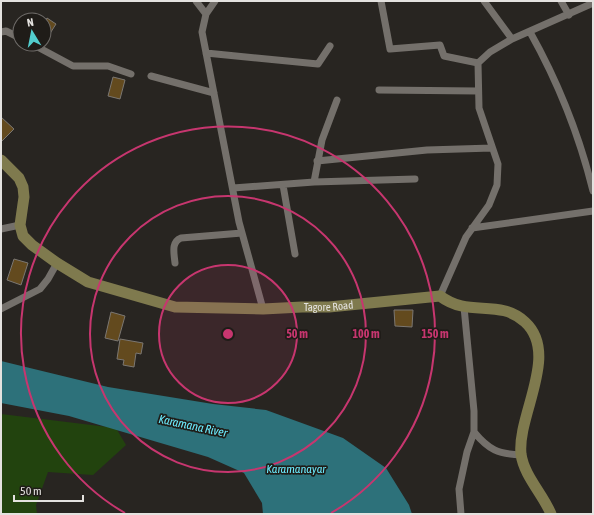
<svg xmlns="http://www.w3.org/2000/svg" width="594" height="515" viewBox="0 0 594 515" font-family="'Asap Condensed',sans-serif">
<rect width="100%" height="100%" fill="#282521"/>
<!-- green -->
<path fill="#22430e" d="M1 414 116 428 126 445 93 475 48 472 36 505 37 514H1Z"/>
<!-- water -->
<path fill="#2d717a" d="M1 361 108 387 213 404 266 410 343 438 386 468 409 505 412 514H263L262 503 244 473 208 457 69 416 1 403Z"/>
<!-- building -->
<path fill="#634a1e" stroke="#7b7772" d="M47 18 56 24 44 43V23Z
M113 77 125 80 120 99 108 96Z
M1 117 14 129 1 142Z
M14 259 28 263 21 285 7 280Z
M394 310H413L412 327 395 326Z
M111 312 125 316 118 341 105 338Z
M120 339 143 343 141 354 136 353 134 367 123 365 124 360 117 359Z"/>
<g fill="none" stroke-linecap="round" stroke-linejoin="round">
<!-- street -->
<path stroke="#74706b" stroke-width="7" d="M196 1 206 14
M215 1 206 14 202 32 239 222 263 309
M381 1 390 49 440 45 444 56 478 63
M484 1 512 39
M561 1 569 15
M1 32 6 31 20 38
M530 32C558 82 579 134 593 191
M32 44 73 66H108L131 74
M206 53 318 64 330 46
M151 76 214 93
M379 90 478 91
M317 161 427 150 492 148
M314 182 322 140 337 100
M283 185 295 254
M233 188 314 182 415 179
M472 228 593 211
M1 229 20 225
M175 263C174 253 171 242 181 238L242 233
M440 296 466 237 489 205 497 185 498 164 479 108 478 63 490 52 512 39 593 3
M1 309 40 289 48 279 57 263
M474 432C489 450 498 454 521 455
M461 514 459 489 467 452 474 432V411L464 307"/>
<!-- secondary -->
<path stroke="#7f7a4e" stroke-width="11" id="s1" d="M1 160 19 178 23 187 24 197 20 225 23 236 32 245 57 263 88 282 175 307 263 309 302 307H329L440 296C469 318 499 298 525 322 560 354 517 415 521 454 524 476 543 494 551 514"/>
</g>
<!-- distance rings -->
<circle cx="228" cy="334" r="69" fill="#c7366f" fill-opacity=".12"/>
<g fill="none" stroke="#c7366f" stroke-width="2">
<circle cx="228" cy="334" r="69"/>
<circle cx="228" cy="334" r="138"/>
<path d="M125 513A207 207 0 1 1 331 513"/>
</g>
<g text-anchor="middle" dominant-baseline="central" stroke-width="3.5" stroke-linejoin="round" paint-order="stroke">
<!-- street labels -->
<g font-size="11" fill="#e4e2df" stroke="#1f1c18">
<text stroke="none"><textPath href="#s1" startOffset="409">Tagore Road</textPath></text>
</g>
<!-- water labels -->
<g font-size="12" font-style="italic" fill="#6cedff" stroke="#1f1c18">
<text transform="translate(193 426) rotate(12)">Karamana River</text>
<text x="296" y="469">Karamanayar</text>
</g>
</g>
<circle cx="228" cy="334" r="6" fill="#c7366f" stroke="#1f1c18" stroke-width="2"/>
<g font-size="12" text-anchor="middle" font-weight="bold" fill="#c7366f" stroke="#1f1c18" stroke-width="3.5" stroke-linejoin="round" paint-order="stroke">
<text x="297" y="338">50 m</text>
<text x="366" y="338">100 m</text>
<text x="435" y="338">150 m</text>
</g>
<!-- border -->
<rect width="594" height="515" fill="none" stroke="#e4e2df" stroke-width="4"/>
<!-- north arrow -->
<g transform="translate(32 32) rotate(350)"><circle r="19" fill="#1f1c18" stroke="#6e6b68"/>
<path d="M0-3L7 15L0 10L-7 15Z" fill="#52cdcd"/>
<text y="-6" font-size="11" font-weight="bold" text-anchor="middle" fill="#e4e2df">N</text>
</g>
<!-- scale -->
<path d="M14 495v6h69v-6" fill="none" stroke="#e4e2df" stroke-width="2"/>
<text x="20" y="495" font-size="12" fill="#e4e2df" stroke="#1f1c18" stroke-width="3" paint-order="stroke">50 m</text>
</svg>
